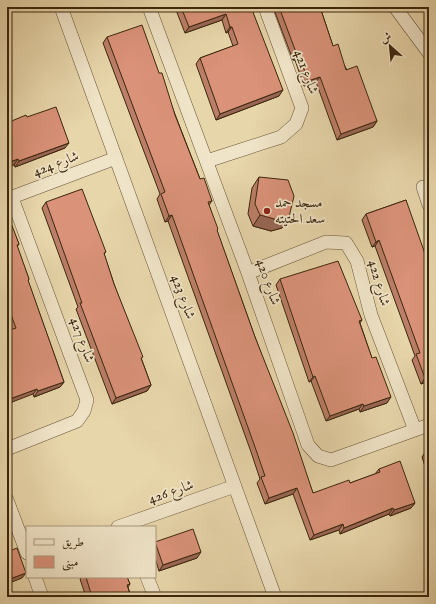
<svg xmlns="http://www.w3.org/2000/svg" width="436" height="604" viewBox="0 0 436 604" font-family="'IM FELL English',Amiri,serif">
<rect width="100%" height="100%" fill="#e8d6ab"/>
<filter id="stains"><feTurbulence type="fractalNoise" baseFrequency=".005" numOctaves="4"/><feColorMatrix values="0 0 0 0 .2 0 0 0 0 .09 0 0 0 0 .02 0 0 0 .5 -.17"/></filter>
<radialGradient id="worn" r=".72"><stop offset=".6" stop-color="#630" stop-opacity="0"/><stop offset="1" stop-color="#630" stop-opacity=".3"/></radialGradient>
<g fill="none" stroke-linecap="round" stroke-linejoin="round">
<defs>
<path id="minor" d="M61 7 275 597
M149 7 248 273 308 445 318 456 331 460 429 425
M395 7 429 53
M207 161 281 137 296 124 302 108 265 7
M423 187 429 205
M7 199 116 158
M248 273 326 242 346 243 357 261 371 315 415 430
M7 449 77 421 84 411 87 400 12 198
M7 500 27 553
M118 527 235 486
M35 577 42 597
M147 577 155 597"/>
</defs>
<!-- minor casing -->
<use href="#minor" stroke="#665234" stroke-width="14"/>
<!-- minor -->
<use href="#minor" stroke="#f0e4c8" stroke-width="13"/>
</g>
<!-- wall -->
<path fill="#bb7e68" stroke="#3b260c" d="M178 7H251L279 96 216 120 196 64 200 58 233 46 228 32 226 33 222 20 185 33 176 10Z
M273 7H320L333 46 377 121 373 127 337 140 316 82 304 86 295 60H293Z
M107 37 159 73 200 179 212 201 209 205 217 231 255 337 313 493 350 483 375 474 379 469 415 503 411 508 390 516 389 514 340 534 339 530 310 540 293 494 265 504 257 483 260 479 251 452 168 221 165 222 157 199 160 194 103 43Z
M27 117 65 148 15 167 14 165Z
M259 177 289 217 282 228 271 231 253 226 248 214 252 188Z
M406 200 429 381 421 384 412 360 415 356 375 246 372 247 362 220 366 214Z
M46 202 106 252 104 254 114 284 151 385 147 391 112 404 76 309 78 307 42 208Z
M7 216 19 244 17 247 29 279 28 281 64 382 60 387 34 397 7 320Z
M280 279 362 320 360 323 387 403 360 412 359 409 326 421 311 381 309 382 276 285Z
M429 450V479L422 457 426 451Z
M155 542 197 558 159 571 155 558Z
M82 577H127L130 584 128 587 131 597H86L80 579Z"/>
<!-- shaded-wall -->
<path fill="#965" stroke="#3b260c" d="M226 14 222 20 185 33 189 27Z
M230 27H232L228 32 226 33Z
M299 54 295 60H293L297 55Z
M320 77 316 82 304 86 308 81Z
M283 90 279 96 216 120 220 114Z
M377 121 373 127 337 140 341 134Z
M69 143 65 148 15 167 19 161Z
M18 159 14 165 7 168V163Z
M172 215 168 221 165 222 169 216Z
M260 215 289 217 282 228 271 231 253 226Z
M379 240 375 246 372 247 376 242Z
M315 376 311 381 309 382 313 377Z
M429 377V381L421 384 425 378Z
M64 382 60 387 34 397 38 391Z
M151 385 147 391 112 404 116 398Z
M37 389 33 394 7 404V400Z
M391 397 387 403 360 412 364 406Z
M363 404 359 409 326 421 330 416Z
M297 488 293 494 265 504 269 498Z
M415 503 411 508 390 516 394 510Z
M393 508 389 514 340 534 344 528Z
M343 524 339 530 310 540 314 535Z
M201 552 197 558 159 571 163 565Z
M26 573 22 578 7 584V580Z"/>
<!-- building -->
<path fill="#da9279" stroke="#3b260c" d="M181 7H251L283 90 220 114 200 58 238 44 232 27H230L226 14 189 27Z
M279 7H320L333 46 338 44 346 70 357 66 377 121 341 134 320 77 308 81 299 54 297 55Z
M142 25 159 73H162L175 115 200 179 204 178 212 201 208 202 218 229 217 230 255 337 293 433 313 493 349 480 350 483 380 472 379 469 400 461 415 503 394 510 393 508 344 528 343 524 314 535 297 488 269 498 261 477 265 476 255 447 172 215 169 216 161 194 165 192 107 37Z
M56 107 69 143 19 161 18 159 7 163V123L26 115 27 117Z
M259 177 288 180 294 196 289 217 278 220 260 215 255 204Z
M82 189 106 252 104 253 114 284 143 357 141 358 151 385 116 398 80 303H82L46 202Z
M406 200 429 265V377L425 378 416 354 420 353 379 240 376 242 366 214Z
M8 215 19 244 17 245 29 279 28 280 64 382 38 391 37 389 7 400V331L16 328 7 304V216Z
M338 261 362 320 359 321 372 358 376 357 391 397 364 406 363 404 330 416 315 376 313 377 280 279Z
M429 450V461L426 451Z
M193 529 201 552 163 565 155 542Z
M17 548 26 573 7 580V552Z
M86 577H127L130 584 127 585 131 597H92Z"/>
<!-- markers -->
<circle fill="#8f2418" stroke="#f0e4c8" stroke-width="1.5" cx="267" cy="211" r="4"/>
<g text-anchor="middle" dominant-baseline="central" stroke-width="3.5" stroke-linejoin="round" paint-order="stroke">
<!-- street labels -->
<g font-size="14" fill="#3b260c" stroke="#f0e4c8">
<text transform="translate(306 72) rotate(70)">شارع 421</text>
<text transform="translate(56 164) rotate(-21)">شارع 424</text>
<text transform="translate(268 282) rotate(71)">شارع 420</text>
<text transform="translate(379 283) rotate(74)">شارع 422</text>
<text transform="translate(183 297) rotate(70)">شارع 423</text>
<text transform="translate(82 340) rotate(70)">شارع 427</text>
<text transform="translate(171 492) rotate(-19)">شارع 426</text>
</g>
<!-- poi labels -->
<g font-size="14" fill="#3b260c" stroke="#f0e4c8" text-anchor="start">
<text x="275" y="203">مسجد حمد<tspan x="275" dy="16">سعد الحتيته</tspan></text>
</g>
</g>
<!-- margin -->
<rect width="436" height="604" fill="none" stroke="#e8d6ab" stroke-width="24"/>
<rect x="8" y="8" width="420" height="588" fill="none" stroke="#3b260c" stroke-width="2"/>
<rect x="12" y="12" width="412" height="580" fill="none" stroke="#3b260c"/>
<!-- legend -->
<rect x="26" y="526" width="130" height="52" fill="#f0e4c8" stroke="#a8987d"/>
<rect x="34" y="539" width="20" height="6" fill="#f0e4c8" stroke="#a8987d"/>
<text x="62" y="546" font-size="12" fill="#3b260c">طريق</text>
<rect x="34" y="556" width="20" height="12" fill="#da9279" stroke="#a8987d"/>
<text x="62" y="566" font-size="12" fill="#3b260c">مبنى</text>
<!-- north arrow -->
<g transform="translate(390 46) rotate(333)" stroke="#f0e4c8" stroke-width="3" paint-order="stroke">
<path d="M0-3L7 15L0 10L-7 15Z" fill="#3b260c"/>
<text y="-6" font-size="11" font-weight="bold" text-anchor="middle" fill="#3b260c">ش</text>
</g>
<rect width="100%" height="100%" filter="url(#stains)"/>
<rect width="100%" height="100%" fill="url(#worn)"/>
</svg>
